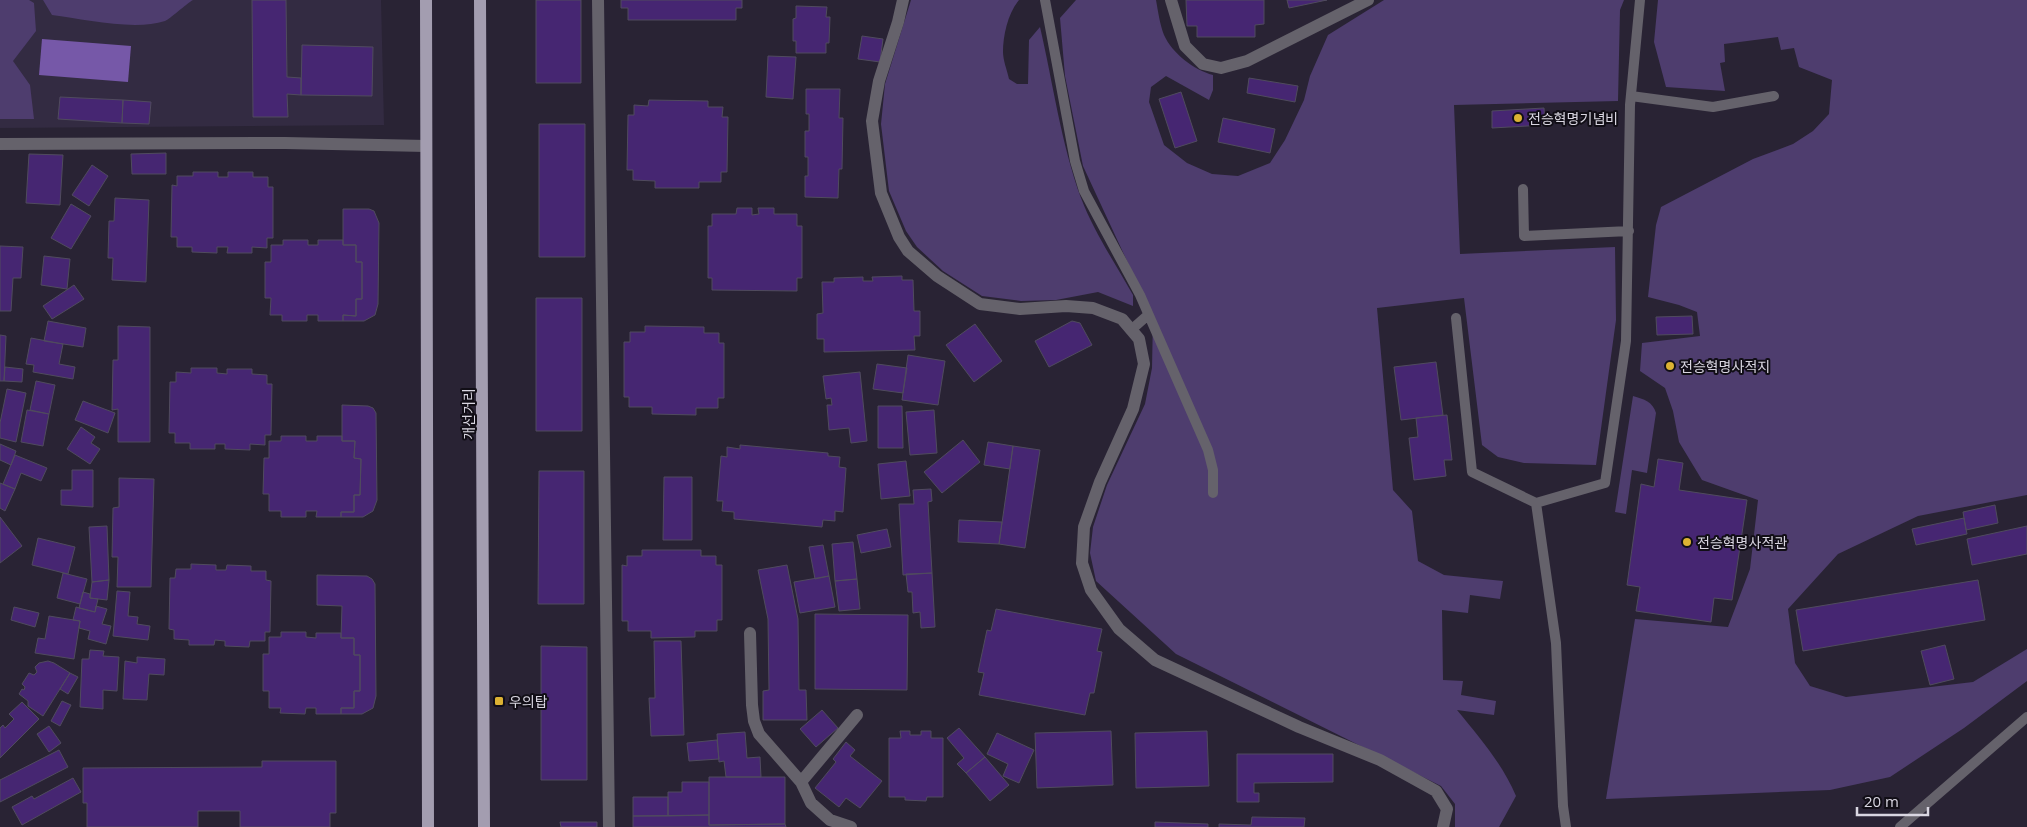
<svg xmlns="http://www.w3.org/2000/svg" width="2027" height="827" viewBox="0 0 2027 827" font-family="'Open Sans','Noto Sans KR',sans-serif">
<rect width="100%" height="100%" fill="#292334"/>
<!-- built -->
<path fill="#332b42" d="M0 0H381L384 125 0 128Z"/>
<!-- green -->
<path fill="#4e3d6e" d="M0 0H29L34 3 36 31 13 61 30 85 34 119H0Z
M43 0H193C186 4 170 19 165 21 134 31 84 19 52 15Z
M911 0H1019C1008 13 1003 35 1003 52 1003 60 1007 70 1009 79L1017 84H1028L1029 40 1040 27C1053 83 1061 143 1081 198 1094 232 1115 263 1133 295V306L1098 292 1056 300 1021 301 982 296 943 271 917 247 906 231 889 191 881 124 885 84Z
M1076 0H1156C1158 11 1160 25 1164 35 1172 53 1194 70 1213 75V90L1209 100 1166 76 1151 87 1149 102 1164 145 1187 163 1212 174 1238 176 1270 163 1285 140 1304 100 1310 76 1328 35 1384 0H1624L1620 10 1618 101 1454 105 1460 254 1615 247 1616 320 1596 465 1524 463 1498 457 1482 445 1464 298 1377 308 1393 490 1412 511 1418 561 1444 575 1503 581 1500 599 1470 595 1468 613 1442 610 1443 680 1463 681 1461 695 1496 701 1494 715 1457 710C1479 737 1502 763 1516 796L1499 827H1455V804L1441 786 1176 654 1096 581 1090 553 1093 527 1107 485 1145 404 1152 368 1153 317 1083 166 1065 76 1060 18Z
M1658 0H2027V495L1918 516 1838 554 1788 609 1795 663 1810 686 1846 697 1973 682 2027 649V681L1964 728 1890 777 1830 790 1606 799 1635 619 1728 627 1750 569 1758 500 1702 480 1679 442 1673 411 1665 388 1640 371 1642 343 1700 336 1697 312 1679 305 1648 297 1656 225 1661 207 1753 159 1793 144 1813 131 1829 114 1832 80 1799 67 1794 48 1781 50 1778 37 1724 44 1725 62 1720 63 1725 91 1666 87 1654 42Z
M1633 396C1644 399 1653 402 1656 413L1647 473 1632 470 1626 514 1615 512Z"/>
<!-- water -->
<path fill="#7658a8" d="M42 39 131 46 128 82 39 75Z"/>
<!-- building -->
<path fill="#462672" stroke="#504b5e" d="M252 0H286L287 77 301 78V95L287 94 288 117H253Z
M536 0H581V83H536Z
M621 0H742V8H736V20H628V8H621Z
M1186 0H1264V24L1255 25V37H1197V26H1187Z
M1287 0H1327L1289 8Z
M796 6 827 7 826 17H830L829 43H826V53H796V41H793V19L796 18Z
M862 36 883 39 880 62 858 59Z
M302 45 373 47 372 96 301 95Z
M768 56 796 57 793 99 766 97Z
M1249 78 1298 86 1295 102 1247 93Z
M806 89H840L839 118H843L842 169H839L838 198 805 197V176H808V157H805V131H809V114H806Z
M1181 92 1197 141 1175 148 1159 99Z
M60 97 123 100 122 123 58 119Z
M123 100 151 102 149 124 122 123Z
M649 100 708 101V107H723L722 117H728L727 172H721V182H699V188H655V181L633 180V170H627L628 115H634V105L648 106Z
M1544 108 1545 125 1492 128V111Z
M1223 118 1275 129 1270 153 1218 142Z
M539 124H585V257H539Z
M166 153V174H132L131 154Z
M29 154 63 155 60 205 26 203Z
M92 165 108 176 89 206 72 195Z
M193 172H218V177H228V172H253V177H268V187H273V238H267V248L252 247V253H227L228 247H217V253L192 252V247H177V237H171L172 185 177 186V176H193Z
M115 198 149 200 146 282 112 280 113 258H108L109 221H114Z
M71 204 91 216 71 249 51 238Z
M737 208H752V215L759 214 758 208H774V214H797V226H802V278H797V291L712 290V278H708V226H712V214H736Z
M343 209H369L374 211 379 223 378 304 375 315 364 321H343V315L356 316V299H362V262H356V245H343Z
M283 240H308V245H318V240H343V245H356V262H362V299H356V316L343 315V321H318V315H307V321H282V315H270L271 298H265V262H271V245H283Z
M0 246 23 247 21 278H13L11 311H0Z
M44 256 70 259 67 289 41 285Z
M902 276V280H913L914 311H920V336H914L915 350 824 352V339H817V314L823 313 822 282H834V278L863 277V281H873L872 277Z
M74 285 84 299 52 319 43 306Z
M536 298H582V431H536Z
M1692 316 1693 334 1657 335 1656 317Z
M48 321 86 328 83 347 44 341Z
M1072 321 1080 323 1092 345 1049 367 1035 341Z
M975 324 1002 361 974 382 946 345Z
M118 326 150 327V442H118V409L112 410 113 360H118Z
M645 326 704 327V333H719V343H724V398H718V408H696V415L652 414V407H629V397H624V342H630V332H645Z
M0 335 6 336 4 381H0Z
M31 338 63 344 59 364 75 367 73 379 33 372 34 365 26 364Z
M908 355 945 361 938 405 902 400Z
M1436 362 1443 415 1401 420 1394 367Z
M877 364 907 368 903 393 873 389Z
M5 367 23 369 22 382 4 381Z
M191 368H217V373L227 374V369H252V374L267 375V384H272L271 435H265V445L250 444V450L225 449V444H215V449H190V443H175V433H169L170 382H176V372L191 373Z
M860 372 867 441 851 443 849 428 829 430 827 405H832L831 398 826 399 823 376Z
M36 381 55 385 49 414 30 410Z
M7 389 26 393 16 442 0 438V423Z
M83 401 115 413 108 433 75 420Z
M342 405 368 406 373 408 376 413 377 500 373 511 363 517H341V512H354V495H360L361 459 354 458 355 441H342Z
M878 406H902L903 448H878Z
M27 410 49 414 43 446 21 442Z
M934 410 937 453 910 455 906 412Z
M1447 415 1452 460H1444L1446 476 1414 480 1409 438 1418 437 1416 418Z
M81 427 95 437 91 443 100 449 90 464 67 449Z
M281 436H306V441H317V436H342V441H355L354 458 361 459 360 495H354V512H341V517H316L317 511H306V517H281V511H269V494H263L264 458H269V441H281Z
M963 440 980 462 942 493 924 472Z
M988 442 1013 446 1010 469 984 465Z
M0 444 16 451 11 465 0 460Z
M740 445 828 453V456L840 457 839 467 846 468 843 512 835 511V521L823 520 822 527 734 519V512L722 511 723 501H717L721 456 727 457V447L740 449Z
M1013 446 1040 450 1025 548 999 544Z
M15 455 47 468 41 481 21 473 15 489 3 484Z
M1658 459 1683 463 1679 490 1747 500 1732 600 1714 598 1711 622 1636 611 1640 587 1627 585 1641 484 1654 487Z
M906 461 910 496 881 499 878 464Z
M72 470H93V507L61 505V490H72Z
M539 471H584V604H538Z
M664 477H692V540H663Z
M119 478 154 479 151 587H117L118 557H112L113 508 119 507Z
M0 483 15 489 5 511 0 508Z
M931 489 932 501 928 502 932 573 903 575 899 504H914L913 490Z
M1995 505 1998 523 1966 530 1963 512Z
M0 517 22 546 0 563Z
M1964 518 1967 534 1916 545 1912 529Z
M959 520 1002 522 999 544 958 542Z
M107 526 109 580 92 582 89 527Z
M2027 526V554L1972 565 1967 539Z
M887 529 891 547 861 553 857 535Z
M38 538 75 547 68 574 32 565Z
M853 542 857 579 835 581 832 544Z
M823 545 829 576 815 579 809 547Z
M642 550H701V556H716V565H722V620H717V631H695V637L651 638V631H628V621H622V565L627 566V556H642Z
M191 564 216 565V570H226L227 565 251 566V571H266V580L271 581 270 632H265V641H250L249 647 225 646V641L215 640 214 645H189V640L174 639V630L169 629 170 578H175L176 569H191Z
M787 565 798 619 799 690H806L807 720H763V691L769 690 768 619 758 570Z
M63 573 87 579 80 604 57 598Z
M932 573 935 627 921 628 920 612 913 613 912 592H908L906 574Z
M317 575 367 576 372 579 375 584 376 696 373 708 362 714H341V708H354V691H360V655H354V638H341L342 606 317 605Z
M829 576 835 607 800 613 794 582Z
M857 579 860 609 839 611 835 581Z
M109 580 107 600 90 598 92 582Z
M1978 580 1985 620 1803 651 1796 610Z
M117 591 130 592 128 616 138 617 137 624 150 626 148 640 113 636Z
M83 592 90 594V598L98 599 95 612 79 608Z
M96 606 107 609 102 624 111 626 106 644 88 639 90 631 79 628 80 621 73 620 76 607 95 612Z
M14 607 39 613 35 627 11 620Z
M996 609 1102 629 1097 651 1102 652 1094 693H1090L1085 715 979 695 984 673 978 672 987 630 991 631Z
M815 614 908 615 907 690 815 689Z
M49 616 80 621 74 659 35 653 38 638 45 639Z
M281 632H306V637L316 638V633H341V638H354V655H360V691H354V708H341V714H316V708H306L305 714 280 713 281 708H269V691H263V654H269V637H281Z
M654 641H681L684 735 651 736 649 698H655Z
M1945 645 1954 679 1930 685 1921 651Z
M541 646 587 647V780H541Z
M90 650 104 651 103 656 119 657 117 691 103 690V709L80 707 82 659H89Z
M137 657 165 659 164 675 149 674 147 700 123 699 125 661 137 663Z
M48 661 54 663 70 673 43 716 28 706V701L19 694 22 689 24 690 25 687 22 684 29 673 34 675 37 672 35 667 39 663Z
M70 673 78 677 68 694 60 689Z
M62 701 71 705 60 726 51 721Z
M22 702 39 719 0 758V728L3 725 5 728 14 719 9 714Z
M822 710 838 728 816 747 800 729Z
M49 726 61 743 49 752 37 734Z
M959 728 985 757 966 773 957 764 964 758 947 738Z
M900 731H910V735H921V731H931V738H943V797H927L926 801 905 800V797H889V738H901Z
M1111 731 1113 785 1037 788 1035 733Z
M1207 731 1209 786 1136 788 1135 733Z
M745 732 747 758 760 757 761 777H726L724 761 719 762 717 734Z
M997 733 1034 750 1019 783 1003 776 1008 764 987 754Z
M717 740 719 759 689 761 687 743Z
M846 742 855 750 850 756 882 781 860 808 846 798 839 807 815 788 836 762 833 759Z
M59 750 68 767 0 802V780Z
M1237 754H1333V782L1254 783V793H1259V802H1237Z
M985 757 1009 785 990 801 966 773Z
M262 761H336V813H330V827H240V811H198V827H87V803H83V768L262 767Z
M709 777H785V824L709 825Z
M73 778 81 792 22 825 12 807 32 796 34 799Z
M682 782H709V815L668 816V792H682Z
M633 797H668V816H633Z
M709 815V825L785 824 786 827H633V816Z
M1252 817 1305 818 1304 827H1219V824L1251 825Z
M560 822H597V827H561Z
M1155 822 1208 824V827H1155Z"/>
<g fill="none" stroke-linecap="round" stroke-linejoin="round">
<!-- service -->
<path stroke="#65626b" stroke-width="10" d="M1045 0 1075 161 1084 191 1140 295 1208 450 1213 470V493
M1631 96 1713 107 1774 96
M1523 189 1524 236 1629 231
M1456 318 1472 472 1536 503
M1131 330 1148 315
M1566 827 1563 806 1556 643 1536 503 1605 483 1626 341 1630 105 1640 0
M1900 827 2027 717"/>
<!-- minor -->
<path stroke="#65626b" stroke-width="12" d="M598 0 609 827
M903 0 898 22 879 81 872 121 881 193 899 237 908 251 937 276 980 304 1020 309 1066 306 1093 308 1122 319 1139 339 1144 364 1133 409 1100 482 1084 527 1082 563 1091 590 1119 629 1155 660 1299 727 1380 760 1436 791 1447 809 1443 827
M1171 0 1185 46 1203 64 1221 68 1247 61 1368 0
M0 144 285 143 426 146
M750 633 752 705 754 721 759 734 801 782 811 803 830 820 851 827
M801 782 857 715"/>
<!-- primary -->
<path stroke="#a39db0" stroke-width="12" d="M426 0 428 827
M480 0 484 827"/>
</g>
<!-- markers -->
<g fill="#dcb233" stroke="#110e16" stroke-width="2">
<circle cx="1518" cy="118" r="5"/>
<circle cx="1670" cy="366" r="5"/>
<circle cx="1687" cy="542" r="5"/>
<rect x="494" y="696" width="10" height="10" rx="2.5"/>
</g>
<g text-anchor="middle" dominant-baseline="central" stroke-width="4" stroke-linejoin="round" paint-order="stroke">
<!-- poi labels -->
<g font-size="14" fill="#d9d6e1" stroke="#110e16" text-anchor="start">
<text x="1528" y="118">전승혁명기념비</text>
<text x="1680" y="366">전승혁명사적지</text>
<text x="1697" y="542">전승혁명사적관</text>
<text x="509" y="701">우의탑</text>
</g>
<!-- street labels -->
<g font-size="14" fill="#d9d6e1" stroke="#110e16">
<text transform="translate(468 414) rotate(-90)">개선거리</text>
</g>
</g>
<!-- scale -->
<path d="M1857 807v8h71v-8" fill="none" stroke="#d9d6e1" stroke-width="2.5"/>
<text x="1864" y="807" font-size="15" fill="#d9d6e1" stroke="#110e16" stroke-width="4" paint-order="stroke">20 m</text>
</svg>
